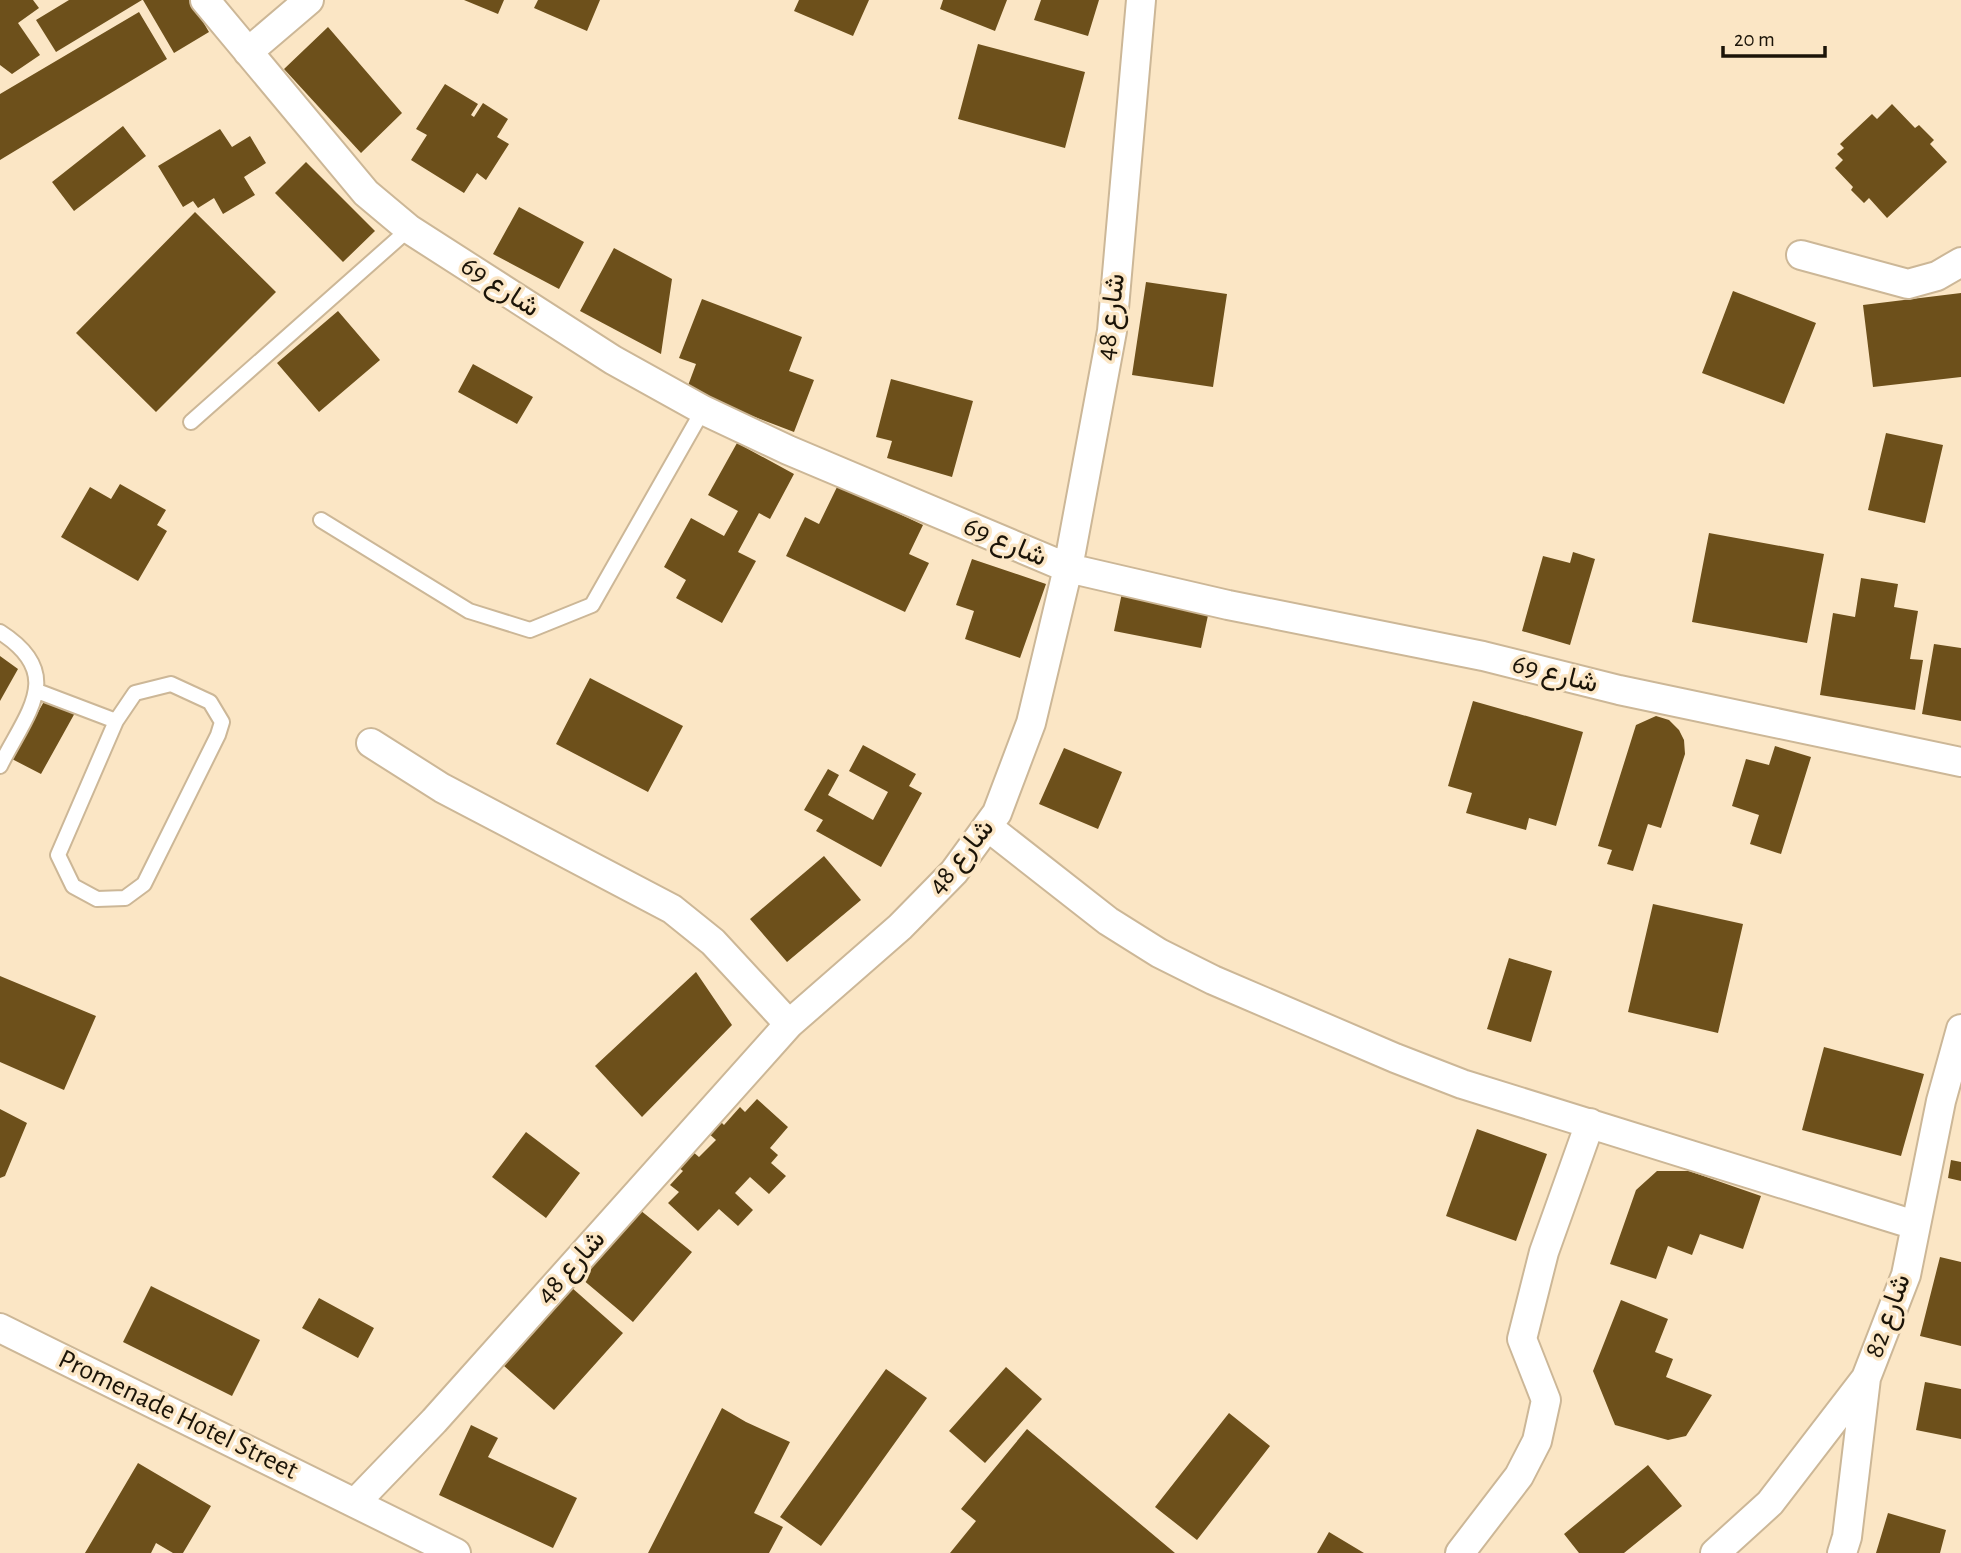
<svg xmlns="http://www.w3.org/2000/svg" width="1961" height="1553" viewBox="0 0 1961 1553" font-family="'Alegreya Sans',Vazirmatn,sans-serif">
<rect width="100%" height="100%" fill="#fbe6c5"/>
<!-- building -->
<path fill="#6d501b" d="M0 0H33L39 8 18 23 40 55 12 74 0 65Z
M69 0H142L56 52 36 20Z
M143 0H190L209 32 174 53Z
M464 0H504L498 14Z
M538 0H600L587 31 534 8Z
M799 0H869L853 36 794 11Z
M943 0H1007L995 31 940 9Z
M1041 0H1099L1088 36 1034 20Z
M139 12 167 59 0 160V94Z
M328 27 402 113 361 153 284 69Z
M978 44 1085 72 1065 148 958 119Z
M445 84 478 104 471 115 474 117 483 103 508 119 497 137 509 144 486 180 477 173 464 193 411 160 427 135 416 129Z
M1892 104 1915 128 1919 125 1934 140 1930 144 1947 162 1887 218 1869 198 1864 203 1851 190 1853 187 1835 168 1843 160 1837 154 1844 148 1840 144 1872 114 1877 119Z
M123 126 146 156 74 211 52 182Z
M220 129 232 147 250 136 266 163 244 177 255 195 223 214 214 198 198 208 193 201 183 207 158 166Z
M306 162 375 231 343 262 275 193Z
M519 207 584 242 559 289 493 254Z
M195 212 276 292 156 412 76 333Z
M614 248 672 279 661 354 580 311Z
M1146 282 1227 294 1213 387 1132 375Z
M1733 291 1816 323 1784 404 1702 373Z
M1961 293V377L1873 387 1863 305Z
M702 299 802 337 789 371 814 380 794 432 686 391 696 364 679 358Z
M338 311 380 360 319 412 277 363Z
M473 364 533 397 517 424 458 392Z
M891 379 973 401 952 477 887 458 892 441 876 437Z
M1886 433 1943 445 1925 523 1868 510Z
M737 443 794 474 770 519 759 513 738 552 756 561 722 623 676 598 686 580 664 567 691 518 724 536 738 511 708 495Z
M120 484 166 510 157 525 167 531 138 581 61 537 90 487 111 499Z
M838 485 923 525 909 554 929 563 905 612 786 556 805 517 819 524Z
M1709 533 1824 554 1807 643 1692 622Z
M1573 552 1595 559 1570 645 1522 631 1543 556 1570 563Z
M972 559 1046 584 1020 658 965 639 974 611 956 605Z
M1861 578 1898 584 1894 607 1918 611 1910 659 1923 660 1915 710 1820 695 1833 613 1855 617Z
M1123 588 1210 606 1201 648 1114 631Z
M1934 644 1961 648V721L1922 714Z
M0 656 18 669 0 701Z
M590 678 683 726 648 792 556 744Z
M47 696 76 711 41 774 12 759Z
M1473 701 1583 732 1556 826 1529 818 1526 830 1466 813 1472 793 1448 786Z
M1656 716 1669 720 1679 730 1684 740 1685 754 1661 828 1648 824 1633 871 1607 864 1612 850 1598 846 1636 725Z
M863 745 916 774 909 786 922 793 881 867 816 831 823 820 804 810 828 769 839 775 828 795 873 820 888 792 849 771Z
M1775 746 1811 757 1781 854 1750 844 1759 815 1732 806 1746 759 1769 765Z
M1064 748 1122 772 1098 829 1039 804Z
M824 856 861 900 787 962 750 919Z
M1653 904 1743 924 1718 1033 1628 1012Z
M1509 958 1552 971 1531 1042 1487 1029Z
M696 972 732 1025 642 1117 595 1066Z
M0 976 96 1016 64 1090 0 1062Z
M1824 1047 1924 1074 1901 1156 1802 1130Z
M757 1099 788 1127 770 1148 778 1155 771 1163 786 1176 769 1194 750 1177 735 1193 753 1210 738 1226 719 1209 698 1231 668 1203 679 1192 670 1185 683 1171 678 1167 692 1151 699 1157 716 1140 707 1132 719 1120 724 1125 740 1107 745 1112Z
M0 1109 27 1123 5 1176 0 1178Z
M1477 1129 1547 1154 1516 1241 1446 1216Z
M526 1132 580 1173 546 1218 492 1177Z
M1951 1160 1961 1162V1181L1948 1178Z
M1657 1171H1689L1761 1196 1743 1249 1700 1234 1692 1255 1668 1246 1656 1279 1610 1264 1636 1190Z
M640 1210 692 1252 633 1322 582 1279Z
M1940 1257 1961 1262V1346L1920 1336Z
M151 1286 260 1340 232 1396 123 1342Z
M571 1287 623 1333 554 1410 503 1365Z
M319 1298 374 1328 358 1358 302 1328Z
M1621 1300 1668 1319 1655 1352 1673 1359 1666 1377 1712 1395 1686 1436 1668 1440 1615 1425 1593 1371Z
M1006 1367 1042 1399 985 1463 949 1431Z
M886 1369 927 1398 821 1546 780 1517Z
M1925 1382 1961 1389V1439L1916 1430Z
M722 1408 746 1422 790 1442 754 1513 783 1527 769 1553H648Z
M1229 1413 1270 1446 1197 1540 1155 1507Z
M471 1425 498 1438 488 1457 577 1498 553 1548 439 1495Z
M1027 1429 1175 1553H950L976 1521 961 1509Z
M138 1463 211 1506 183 1553H173L156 1543 151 1553H85Z
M1648 1465 1682 1506 1624 1553H1579L1564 1534Z
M1888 1513 1946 1530 1940 1553H1876Z
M1329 1532 1364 1553H1317Z"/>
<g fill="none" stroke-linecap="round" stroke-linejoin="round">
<defs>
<path id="lane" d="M191 422 409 229
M321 520 469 611 530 630 592 605 703 410
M0 632C66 674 27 712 0 766
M171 684 210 702 222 722 218 735 144 884 125 898 97 899 73 886 58 855 116 721 135 693Z
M37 691 116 721"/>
<path id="street" d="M205 0 366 193 409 229 613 360 703 410 788 450 1068 568 1228 605 1483 656 1619 690 1961 762
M248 52 309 0
M1801 255 1908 284 1937 276 1961 262
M371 743 442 788 672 909 713 942 789 1024
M988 827 1108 921 1159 953 1213 980 1395 1058 1462 1084 1915 1225
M0 1328 456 1553
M356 1502 434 1421 789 1024 900 927 954 872 997 813 1031 723 1068 568 1112 331 1141 0
M1460 1553 1519 1476 1537 1441 1546 1400 1522 1339 1544 1252 1590 1123
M1715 1553 1770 1503 1866 1378 1906 1275 1941 1101 1961 1029
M1842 1553 1847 1537 1866 1378"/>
</defs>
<!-- lane casing -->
<use href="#lane" stroke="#ccb797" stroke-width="18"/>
<!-- street casing -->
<use href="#street" stroke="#ccb797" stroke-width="32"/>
<!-- lane -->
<use href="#lane" stroke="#fff" stroke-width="14"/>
<!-- street -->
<use href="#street" stroke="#fff" stroke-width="28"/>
</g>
<g text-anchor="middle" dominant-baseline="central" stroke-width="7" stroke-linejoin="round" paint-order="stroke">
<!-- street labels -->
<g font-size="28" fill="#1b1408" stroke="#fbe6c5">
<text transform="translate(500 287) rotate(33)">شارع 69</text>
<text transform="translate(1111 317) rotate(-83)">شارع 48</text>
<text transform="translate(1005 542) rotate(23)">شارع 69</text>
<text transform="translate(1555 674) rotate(14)">شارع 69</text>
<text transform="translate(961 857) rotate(-51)">شارع 48</text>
<text transform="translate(571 1267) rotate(-48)">شارع 48</text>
<text transform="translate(1888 1316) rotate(-70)">شارع 82</text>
<text transform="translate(178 1415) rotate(26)">Promenade Hotel Street</text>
</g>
</g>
<!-- scale -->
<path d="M1723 46v10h102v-10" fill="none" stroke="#1b1408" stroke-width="3.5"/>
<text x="1734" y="46" font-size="21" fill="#1b1408" stroke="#fbe6c5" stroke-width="5" paint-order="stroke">20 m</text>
</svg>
